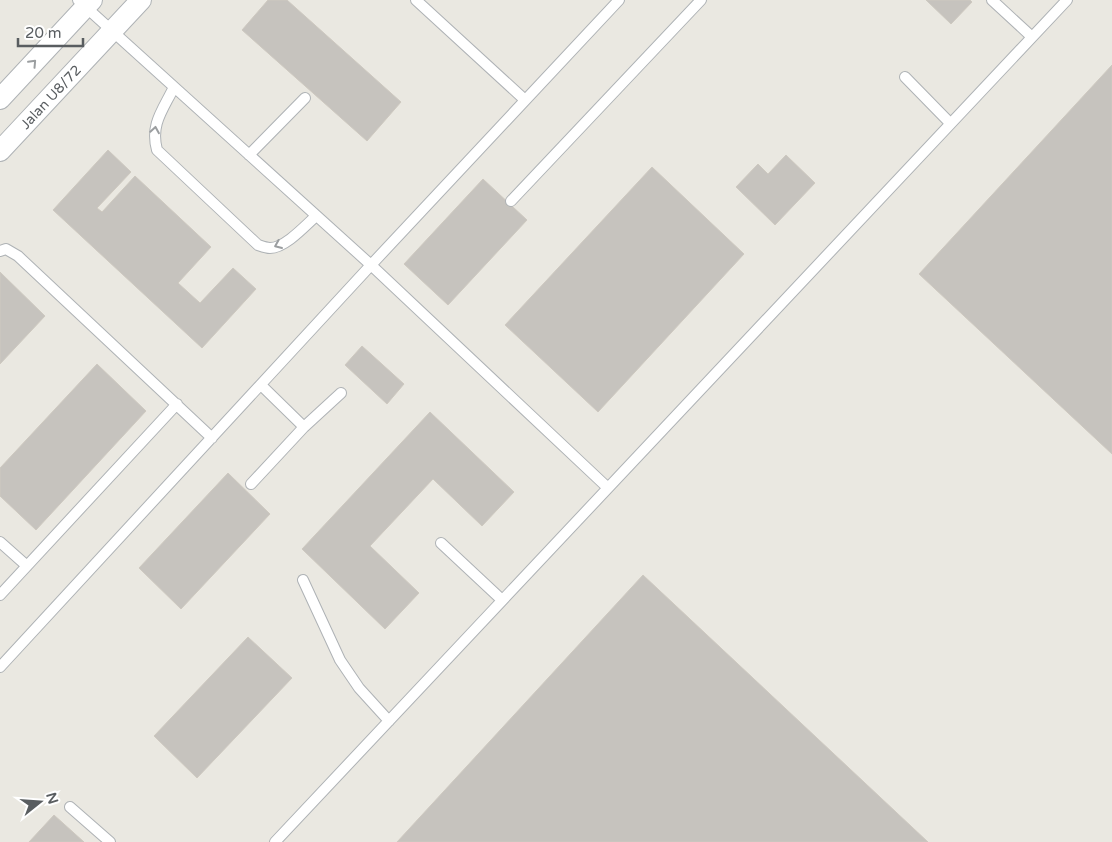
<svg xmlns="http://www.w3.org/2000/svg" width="1112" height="842" viewBox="0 0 1112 842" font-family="'Varela Round',sans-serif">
<rect width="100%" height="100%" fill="#eae8e1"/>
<!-- building -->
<path fill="#c6c3be" stroke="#cec9c0" d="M268 0H287L401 102 367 141 242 30Z
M926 0H970L972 2 951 24Z
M1112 65V454L919 274Z
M108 150 131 172 97 208 102 212 135 176 211 247 178 283 200 303 233 268 256 289 202 348 53 210Z
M786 155 815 183 775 225 736 187 758 164 768 174Z
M652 167 744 254 598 412 505 325Z
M483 179 527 220 448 305 404 264Z
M0 272 45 316 0 364Z
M362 346 404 384 387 404 345 365Z
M97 364 146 411 36 530 0 496V468Z
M430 412 514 492 482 526 433 479 370 546 419 593 385 629 302 549Z
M228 473 270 514 181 609 139 568Z
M643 575 928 842H397Z
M248 637 292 678 197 778 154 736Z
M54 815 84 842H29Z"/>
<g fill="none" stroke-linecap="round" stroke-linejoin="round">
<defs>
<path id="lane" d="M78 0 371 265 608 488
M416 0 525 100
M992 0 1032 37
M905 77 950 123
M174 87C163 110 150 124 157 150L258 245C261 246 266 248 270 248 285 248 305 226 316 216
M249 155 305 98
M511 201 701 0
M0 251 6 249 18 256 212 438
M261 385 304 427
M251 484 304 427 341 393
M0 542 27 566
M441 543 502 600
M303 580 340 660 359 688 389 721
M0 595 177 404
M0 667 371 265 619 0
M70 807 110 842
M275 842 1067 0"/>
<g id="street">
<path d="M0 99 92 0"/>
<path id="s1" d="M0 151 141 0"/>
</g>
</defs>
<!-- lane casing -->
<use href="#lane" stroke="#aeb2b5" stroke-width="12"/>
<!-- street casing -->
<use href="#street" stroke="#aeb2b5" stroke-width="22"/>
<!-- lane -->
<use href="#lane" stroke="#fff" stroke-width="10"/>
<!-- street -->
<use href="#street" stroke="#fff" stroke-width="20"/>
</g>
<!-- one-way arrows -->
<defs><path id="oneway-chevron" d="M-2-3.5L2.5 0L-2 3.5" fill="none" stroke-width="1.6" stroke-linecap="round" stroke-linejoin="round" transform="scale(1.25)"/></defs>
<g stroke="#9b9ea0">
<use href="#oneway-chevron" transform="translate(33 63) rotate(-47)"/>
<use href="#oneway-chevron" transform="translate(155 130) rotate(-81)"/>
<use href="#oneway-chevron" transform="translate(278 245) rotate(157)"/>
</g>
<g text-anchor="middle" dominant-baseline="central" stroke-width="5" stroke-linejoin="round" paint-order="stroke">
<!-- street labels -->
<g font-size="14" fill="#595d60" stroke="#fff">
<text stroke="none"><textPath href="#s1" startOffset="74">Jalan U8/72</textPath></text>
</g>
</g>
<!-- north arrow -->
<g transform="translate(40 802) rotate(73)" stroke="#ffffff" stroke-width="4" paint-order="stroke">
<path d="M0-4L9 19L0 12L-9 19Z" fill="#595d60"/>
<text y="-8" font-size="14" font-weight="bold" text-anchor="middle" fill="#595d60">N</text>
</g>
<!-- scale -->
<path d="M18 38v8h65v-8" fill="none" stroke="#595d60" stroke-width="2.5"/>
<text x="25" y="38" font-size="15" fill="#595d60" stroke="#ffffff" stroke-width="4" paint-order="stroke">20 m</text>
</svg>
